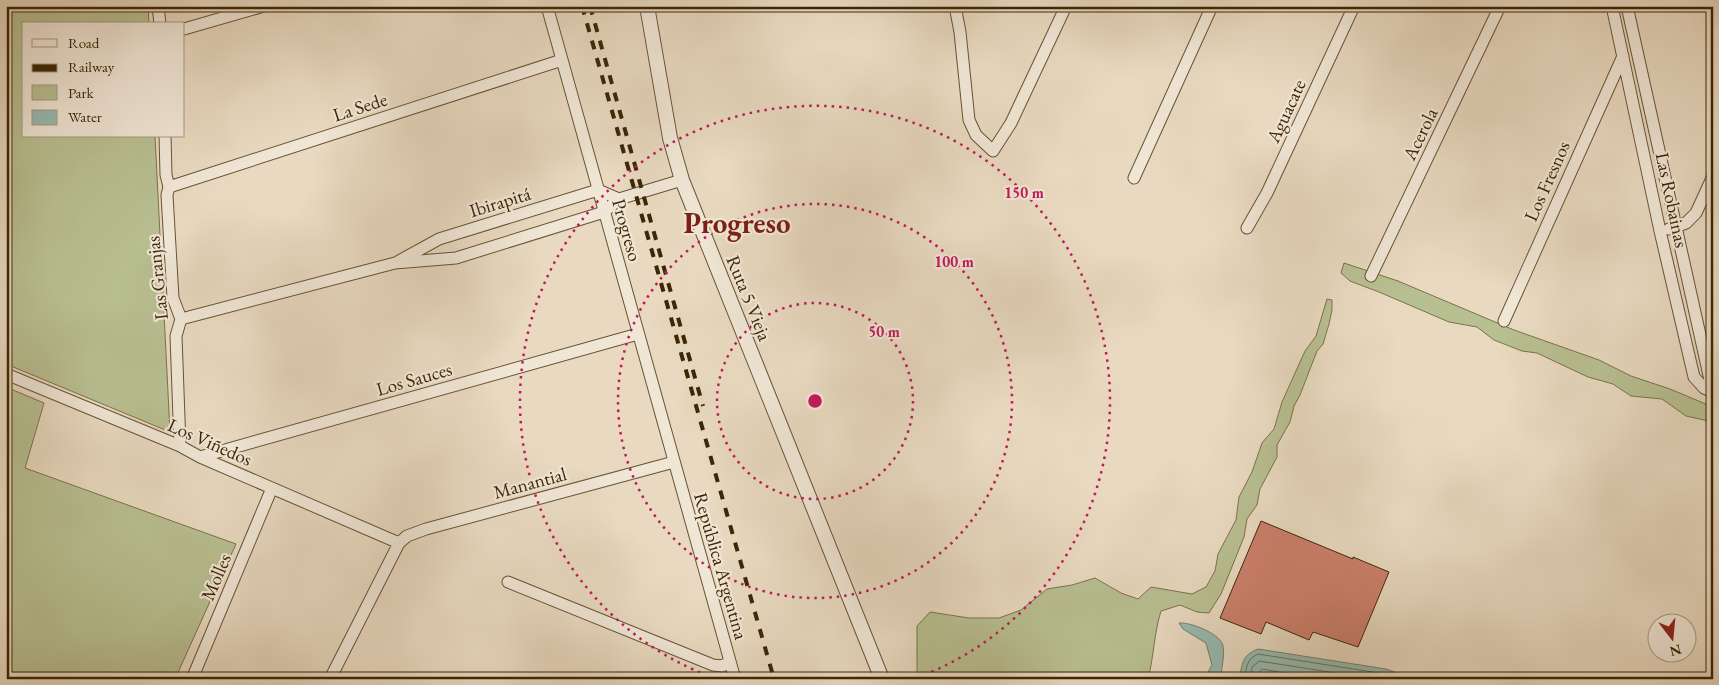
<svg xmlns="http://www.w3.org/2000/svg" width="1719" height="685" viewBox="0 0 1719 685" font-family="'EB Garamond',serif">
<rect width="100%" height="100%" fill="#e8d9c0"/>
<filter id="stains"><feTurbulence type="fractalNoise" baseFrequency=".004" numOctaves="4"/><feColorMatrix values="0 0 0 0 .2 0 0 0 0 .09 0 0 0 0 .02 0 0 0 .5 -.17"/></filter>
<radialGradient id="worn" r=".72"><stop offset=".6" stop-color="#630" stop-opacity="0"/><stop offset="1" stop-color="#630" stop-opacity=".3"/></radialGradient>
<!-- green -->
<path fill="#b8bf91" stroke="#7a724b" d="M6 6H148L149 24H24V136H155L170 432 6 364Z
M1344 263 1398 281 1514 330 1599 360 1631 376 1670 389 1713 407V422L1686 416 1662 399 1631 396 1613 384 1588 377 1537 353 1522 351 1494 340 1477 327 1449 322 1379 292 1350 281 1341 273Z
M1327 299 1332 300V310L1329 324 1323 344 1317 351 1300 395 1294 406 1290 422 1277 445V457L1260 489 1257 505 1247 519 1244 537 1221 594 1209 613 1197 612 1180 605 1161 611C1154 633 1154 656 1148 679H917V626L930 612 969 618H999L1021 610 1047 589 1072 585 1095 578 1121 593 1138 599 1151 587 1192 594 1206 587 1215 571 1218 554 1236 520 1239 497 1252 472 1262 443 1274 429 1282 402 1305 351 1316 336Z
M6 387 44 403 25 468 236 544 175 679H6Z"/>
<!-- water -->
<path fill="#97bab2" stroke="#737f6d" d="M1179 623C1191 622 1221 634 1223 646 1225 657 1221 668 1221 679H1204L1212 665 1206 643 1183 629Z
M1258 649 1386 669 1408 677 1445 679H1239C1243 663 1241 656 1258 649Z"/>
<g fill="none" stroke-linecap="round" stroke-linejoin="round">
<!-- shore -->
<path stroke="#6a705c" stroke-width="1" d="M1244 679C1247 668 1246 659 1258 654L1385 674 1398 679
M1251 679 1252 667 1259 661 1374 679
M1258 679 1260 671 1262 669 1320 679"/>
</g>
<!-- building -->
<path fill="#cb7f6b" stroke="#3c2605" d="M1261 521 1353 559V557L1389 572 1358 647 1313 632 1309 640 1266 622 1261 634 1220 618Z"/>
<g fill="none" stroke-linecap="round" stroke-linejoin="round">
<defs>
<path id="minor" d="M158 6 160 24
M547 6 735 679
M955 6 960 32 969 120 976 135 993 151 1011 123 1066 6
M1612 6 1660 231 1694 377 1704 388 1713 392
M1627 6 1710 380 1713 386
M184 29 264 6
M165 136 166 175 169 187 167 195 173 298 181 319 176 336 180 446
M1134 178 1212 6
M169 187 562 60
M1247 228 1267 193 1354 6
M1669 229 1686 223 1696 213 1713 176
M399 261 439 239 598 190 619 199
M1371 276 1500 6
M181 319 395 263 456 258 604 212 619 199 682 180
M1504 321 1623 56
M6 374 180 446 200 457 399 543
M200 457 638 334
M508 582 713 665 722 666 730 662
M192 679 272 488
M330 679 399 543 407 536 426 529 674 462"/>
<path id="tertiary" d="M647 6 670 138 682 180 882 679"/>
</defs>
<!-- minor casing -->
<use href="#minor" stroke="#675334" stroke-width="13"/>
<!-- tertiary casing -->
<use href="#tertiary" stroke="#675334" stroke-width="16"/>
<!-- minor -->
<use href="#minor" stroke="#f0e6d6" stroke-width="11"/>
<!-- tertiary -->
<use href="#tertiary" stroke="#f0e6d6" stroke-width="14"/>
<!-- rail -->
<path stroke="#3c2605" stroke-width="4" stroke-dasharray="9 9" stroke-linecap="butt" d="M582 6 774 679
M590 6 703 406"/>
</g>
<!-- distance rings -->
<g fill="none" stroke="#c2185b" stroke-width="2.5" stroke-dasharray="2.5 5">
<circle cx="815" cy="401" r="98"/>
<circle cx="815" cy="401" r="197"/>
<path d="M714 678A295 295 0 1 1 916 678"/>
</g>
<g text-anchor="middle" dominant-baseline="central" stroke-width="4.5" stroke-linejoin="round" paint-order="stroke">
<!-- street labels -->
<g font-size="19" fill="#3c2605" stroke="#f0e6d6">
<text transform="translate(360 107) rotate(-18)">La Sede</text>
<text transform="translate(1286 111) rotate(-65)">Aguacate</text>
<text transform="translate(1420 134) rotate(-64)">Acerola</text>
<text transform="translate(1547 181) rotate(-66)">Los Fresnos</text>
<text transform="translate(1672 200) rotate(78)">Las Robainas</text>
<text transform="translate(500 202) rotate(-17)">Ibirapitá</text>
<text transform="translate(627 230) rotate(74)">Progreso</text>
<text transform="translate(157 278) rotate(-96)">Las Granjas</text>
<text transform="translate(749 298) rotate(68)">Ruta 5 Vieja</text>
<text transform="translate(414 379) rotate(-16)">Los Sauces</text>
<text transform="translate(210 442) rotate(24)">Los Viñedos</text>
<text transform="translate(530 483) rotate(-15)">Manantial</text>
<text transform="translate(721 566) rotate(74)">República Argentina</text>
<text transform="translate(216 577) rotate(-67)">Molles</text>
</g>
<!-- town labels -->
<g font-size="29" font-weight="bold" fill="#7a1f14" stroke="#f0e6d6">
<text x="737" y="223">Progreso</text>
</g>
</g>
<circle cx="815" cy="401" r="8" fill="#c2185b" stroke="#f0e6d6" stroke-width="2.5"/>
<g font-size="15" text-anchor="middle" font-weight="bold" fill="#c2185b" stroke="#f0e6d6" stroke-width="4.5" stroke-linejoin="round" paint-order="stroke">
<text x="1024" y="198">150 m</text>
<text x="954" y="267">100 m</text>
<text x="884" y="337">50 m</text>
</g>
<!-- margin -->
<rect width="1719" height="685" fill="none" stroke="#e8d9c0" stroke-width="25"/>
<rect x="8" y="8" width="1704" height="670" fill="none" stroke="#3c2605" stroke-width="2.5"/>
<rect x="12" y="12" width="1694" height="660" fill="none" stroke="#3c2605"/>
<!-- legend -->
<rect x="22" y="22" width="162" height="115" fill="#f0e6d6" stroke="#a89982"/>
<rect x="32" y="39" width="25" height="8" fill="#f0e6d6" stroke="#a89982"/>
<text x="68" y="48" font-size="15" fill="#3c2605">Road</text>
<rect x="32" y="64" width="25" height="8" fill="#3c2605" stroke="#a89982"/>
<text x="68" y="72" font-size="15" fill="#3c2605">Railway</text>
<rect x="32" y="85" width="25" height="15" fill="#b8bf91" stroke="#a89982"/>
<text x="68" y="98" font-size="15" fill="#3c2605">Park</text>
<rect x="32" y="110" width="25" height="15" fill="#97bab2" stroke="#a89982"/>
<text x="68" y="122" font-size="15" fill="#3c2605">Water</text>
<!-- north arrow -->
<g transform="translate(1672 638) rotate(164)"><circle r="24" fill="#f0e6d6" stroke="#a89982"/>
<path d="M0-4L9 19L0 12L-9 19Z" fill="#8f2418"/>
<text y="-8" font-size="14" font-weight="bold" text-anchor="middle" fill="#3c2605">N</text>
</g>
<rect width="100%" height="100%" filter="url(#stains)"/>
<rect width="100%" height="100%" fill="url(#worn)"/>
</svg>
